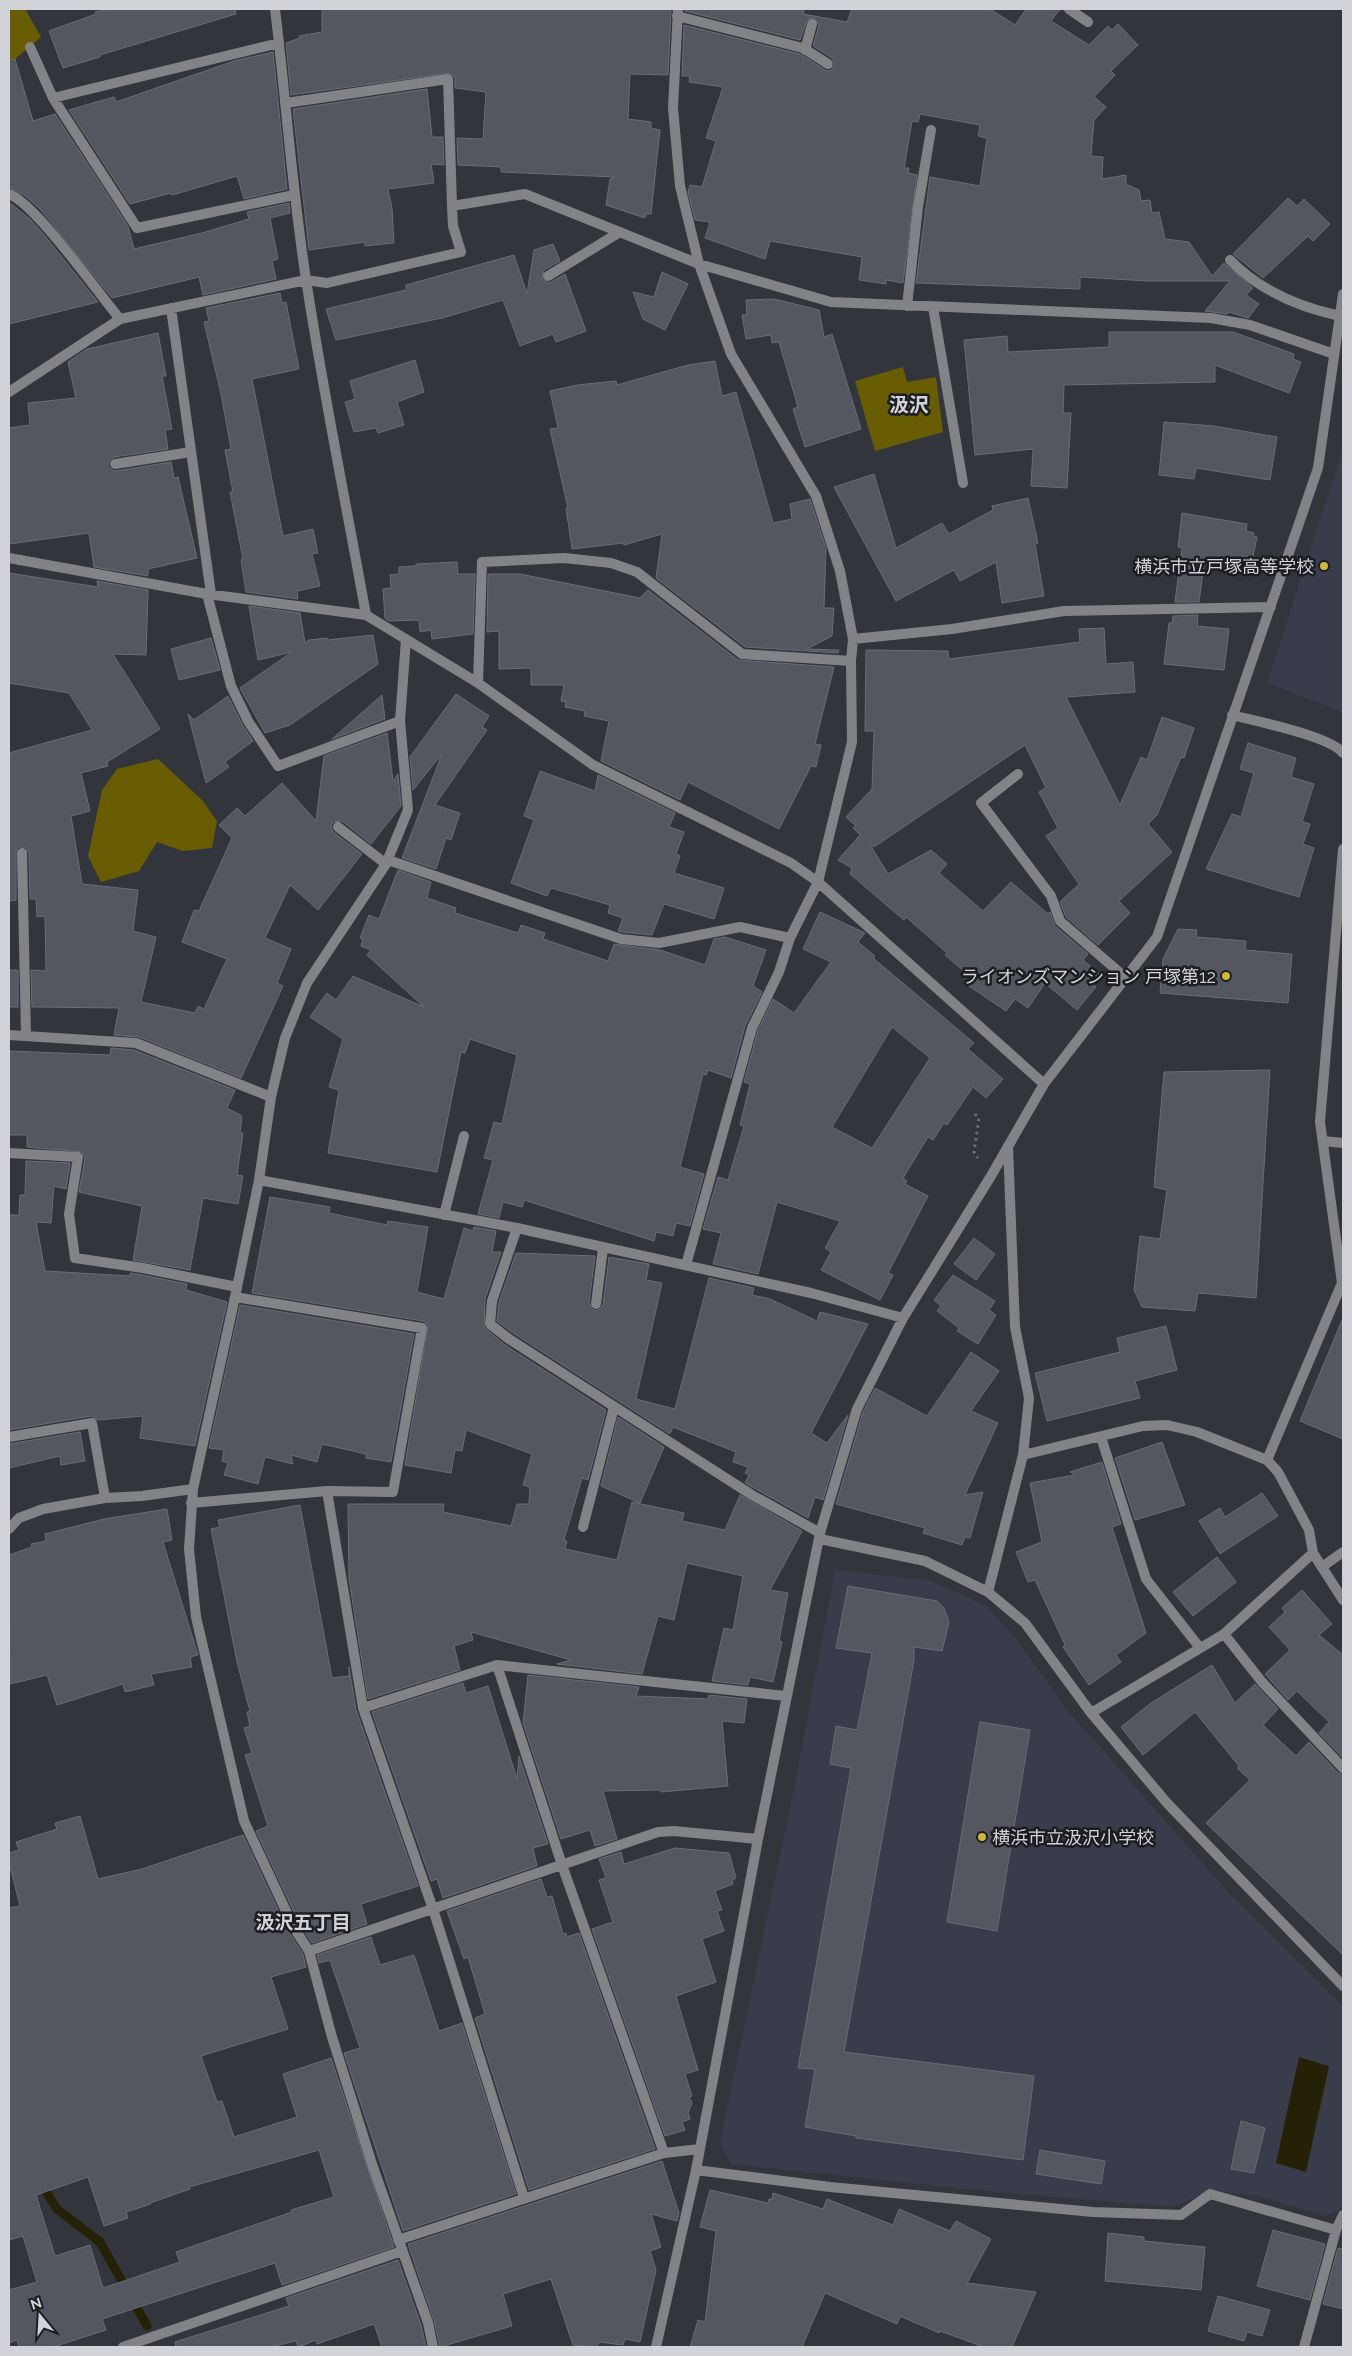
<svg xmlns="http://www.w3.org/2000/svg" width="1352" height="2356" viewBox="0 0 1352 2356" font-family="Raleway,'Noto Sans JP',sans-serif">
<rect width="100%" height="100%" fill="#33353d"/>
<!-- built -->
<path fill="#393c4a" d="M1343 449V712L1267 683Z
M835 1570 928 1580 985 1605 1016 1638 1067 1710 1230 1894 1343 2006V2202L1339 2211 1326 2216 1258 2196 1212 2191 1172 2207 986 2191 731 2164 720 2143 796 1779Z"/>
<!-- green -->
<path fill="#695d04" d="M9 9H25L41 37 9 64Z
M903 367 907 382 936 377 943 432 875 451 855 381Z
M158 759 202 800 217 821 212 848 183 851 157 842 139 871 101 882 88 856 102 790 117 769Z"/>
<!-- water -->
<path fill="#242107" d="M1299 2057 1329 2066 1306 2172 1276 2163Z"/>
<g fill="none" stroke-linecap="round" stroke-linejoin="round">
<!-- stream -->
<path stroke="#242107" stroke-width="9" d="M40 2182 57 2209 100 2242 147 2326"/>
</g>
<!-- building -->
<path fill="#555760" stroke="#6a6c76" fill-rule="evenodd" d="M108 9H235L236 14 100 55V57L63 68 49 31 96 14 95 12Z
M322 9H671L668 75 630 74 628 119 651 122V128L660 130 651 214H646L645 218 606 205 610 179 615 177 501 172V167L458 165 457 138 483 139 486 92 455 88V78L450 73 291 95 286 43 300 38 299 36 322 32Z
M685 9H804L803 14 847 22 852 9H990L1015 25 1026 9H1060L1051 21 1089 45 1108 26 1112 30 1118 24 1138 45 1111 71 1115 75 1094 97 1106 107 1094 120 1091 156 1103 157 1102 179 1126 175V184L1139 190 1141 201 1150 200 1152 213 1159 212 1165 239 1189 242 1212 276 1224 263 1253 288 1246 295 1259 304 1248 318 1229 312 1227 314 1205 311 1230 281H1148L1080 277V289L916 283 930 177 980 186 987 138 978 136 980 125 920 114 918 122 912 121 904 168H909L908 173 917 175 903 283 886 280V284L859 280 862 257 770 241 765 259 705 238 710 222 695 220 688 192 690 185 702 187 716 141 706 138 723 87 689 82 690 76H682L684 25 800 54 827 71 832 70 835 64 832 58 813 46 819 25 814 18 807 20 800 40 685 11Z
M273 52 287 189 244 199 237 176 172 195 171 193 130 204 69 110 114 97 116 102 234 61Z
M15 59 33 121 55 114 128 226 134 249 202 233 249 219 247 212 289 203 290 213 270 218 278 259 272 261 276 279 203 295 199 277 112 298 40 209 24 195 9 187V60Z
M427 89 432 137H443L444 165 431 164 434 183 388 189 392 208 394 243 365 246V242L309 250 293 109Z
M1288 198 1297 206 1304 199 1330 224 1313 241 1308 236 1263 278 1233 254Z
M9 202 30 219 45 236 98 302 9 324Z
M553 244 560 261 544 270 542 279 549 283 565 274 586 331 556 342 553 334 520 346 503 300 442 318 336 340 326 309 406 290V285L514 255 527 294 534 250Z
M662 272 688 284 665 330 643 319 633 292 654 297Z
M280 293 282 303 286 302 299 369 252 379 283 536 313 529 318 553 312 554 320 586 297 591 298 599 246 592 241 560 243 559 230 492H233L225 450 231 449 221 394 204 322 209 321 206 308Z
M774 299 819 310 824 337 832 334 861 429 805 447 793 409 798 407 779 342 772 343 771 335 746 339 742 315H747L746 300Z
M1109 332H1233L1294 354 1293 359 1301 362 1289 393 1215 365V382L1064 385 1063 413H1071L1067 488 1031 486 1033 449 975 455 964 340 1007 336 1008 352 1109 347Z
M158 333 166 376H162L172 429 165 430 168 449 114 457 109 461 108 466 112 470 116 471 171 462 174 478 178 477 197 558 148 569V576L94 567 89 533 9 544V428L30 425 28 403 76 398 68 362 87 349Z
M415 360 424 392 397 402 404 425 378 433 376 428 354 432 345 402 355 399 350 381Z
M715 361 722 396 736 392 773 523 792 519 790 504 810 499 826 548 824 608H834L832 636 807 649 839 650 838 653 745 647 656 578 662 534 624 545 623 543 572 549 566 508H568L550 429 558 428 550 391 577 385 616 381 617 385 688 365Z
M1164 422 1214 426 1277 437 1270 480 1196 468 1194 479 1159 475Z
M874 474 896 548 942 523 949 534 993 510 992 506 1028 498 1038 543 1035 544 1044 596 1002 603 996 562 960 581 954 570 896 601 834 487Z
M1182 513 1247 524 1246 531 1254 533 1253 536 1257 537 1252 561 1240 558 1238 569 1204 564 1199 602H1175L1182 548 1178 547Z
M457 562 458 574H475L473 634 432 639 431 630 420 632 419 620 389 621 385 618 383 589 391 588 390 575 399 574V567L416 566V564Z
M9 573 98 587 97 581 148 590 146 655 113 654 160 729 107 762 108 766 81 773 90 811 71 816 82 884 138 890 133 931 156 937 141 1002 195 1013 198 1006 204 1009 227 959 182 942 194 910 199 911 232 838 219 825 237 808 245 816 282 783 316 821 324 756 387 733 393 781 398 774 401 806 371 844 342 821 333 822 331 827 333 832 362 854 318 910 290 885 265 938 291 949 277 983 283 986 241 1078 139 1037 114 1035 119 1008 32 1007 31 970 46 971 45 916 37 917 36 899H30L29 853 25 847H19L16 850V900L9 901V753L92 730 69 693 9 683Z
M488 574H520L640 598 648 590 738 660 834 667 815 744 821 745 816 767 811 766 779 829 688 782 680 800 601 761 609 721 584 716 585 711 565 707 566 702 561 701 564 685H531V668L499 669V631L487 632Z
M249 606 300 613 305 643 309 640 327 638V640L373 635 378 664 290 725 265 733 240 688 292 652 258 660Z
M1198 615 1197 626 1229 629 1224 670 1164 664 1169 623H1172L1173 616Z
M1104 628 1106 664 1133 662 1135 692 1066 697 1120 805 1141 757 1147 760 1162 717 1194 728 1184 758 1181 757 1157 815 1148 824 1172 852 1119 901 1130 913 1098 945 1066 917 1060 902 1079 884 1046 836 1058 828 1039 792 1046 788 1025 745 874 847 869 843 888 874 931 850 947 864 939 873 983 911 1011 882 1048 914 1050 912 1055 926 1088 954 1083 960 1101 975 1093 984 1096 987 1077 1010 1045 983 1028 1008 1015 999 1006 1011 969 986 973 979 945 955 947 953 906 917 904 920 850 874 852 868 838 860 860 835 853 828 856 826 846 817 872 789 874 731H865L866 650 948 651 949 659 1080 642 1079 629Z
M211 638 220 670 179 680 171 649Z
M456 694 489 716 482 727 487 730 435 805 460 813 451 840 446 838 436 869 402 858 442 754 413 790 410 757Z
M382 695 385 719 332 739Z
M228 696 242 724 253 741 225 762 229 767 206 783 188 714 194 720Z
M1248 743 1296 758 1291 777 1314 784 1302 822 1310 824 1303 844 1314 848 1299 897 1206 869 1232 814 1241 817 1254 773 1240 769Z
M540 771 595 791 598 775 675 813 669 827 684 832 676 854 680 856 674 873 724 888 714 919 664 904 652 935 622 932 618 931 623 918 608 913 610 905 551 888 547 896 511 883 534 820 524 816Z
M398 870 431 882 427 898 456 908 455 913 518 933 521 925 545 933 543 939 608 961 614 944 660 950 705 965 714 939 725 937 766 950 753 986 762 992 745 1026 731 1078 708 1070 706 1075 703 1074 680 1167 704 1174 690 1226 676 1223 673 1236 656 1232 654 1241 524 1200 522 1207 503 1202 499 1218 478 1214 493 1160 484 1158 494 1122 502 1124 517 1055 470 1039 465 1053 461 1052 437 1172 328 1153 339 1090 329 1087 343 1039 310 1017 327 993 336 1000 353 976 424 1007 367 955 371 950 361 946 363 939 360 938 369 915 379 919Z
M820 912 865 933 858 942 875 956 873 958 974 1043 968 1049 1003 1079 986 1098 973 1087 947 1125 944 1123 933 1140 928 1137 903 1178 907 1181 905 1184 928 1196 888 1273 893 1275 880 1300 821 1270 831 1252 825 1248 840 1221 777 1202 758 1274 713 1264 721 1233 703 1229 718 1177 728 1180 744 1126 740 1125 750 1084 744 1082 758 1030 773 999 794 1013 831 962 803 949ZM892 1027 930 1058 872 1148 832 1127Z
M1178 929 1197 930 1196 937 1246 941 1245 950 1292 954 1288 1003 1160 993 1163 959Z
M9 970H18V1007H9Z
M111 1048 134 1050 235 1090 227 1108 242 1116 240 1133H243L237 1175 243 1176 238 1204 203 1198 190 1270 133 1260 142 1206 79 1192 85 1158 82 1152 27 1147V1135H9V1051L110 1055Z
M1270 1070 1256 1298 1198 1293 1195 1311 1142 1307 1134 1290 1140 1236 1160 1239 1167 1190 1154 1187 1164 1072Z
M26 1161 70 1163 66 1189 54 1186 51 1223 36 1222 45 1271 130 1276V1273L142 1275 187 1284 186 1290 227 1302 195 1446 140 1438 143 1416 98 1420 91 1416 9 1430V1215H19L20 1195H25Z
M270 1197 330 1207 329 1213 387 1225 388 1221 428 1227 417 1292 444 1299 464 1228 473 1231 474 1227 496 1231 492 1252H501L485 1299 484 1327 505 1345 606 1410 588 1480 582 1478 564 1540 567 1541 565 1549 617 1560 632 1502 684 1513 682 1521 725 1530 740 1495 802 1531 770 1590 788 1593 779 1641 782 1642 773 1682 750 1677 748 1685 712 1681 724 1628 733 1630 743 1576 687 1563 674 1620 658 1616 642 1674 557 1664 571 1660 471 1632 473 1640 454 1646 460 1670 368 1699 349 1579 348 1504H444L443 1512 511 1526 517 1504H529L530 1487 523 1485 532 1454 466 1430 462 1451 455 1450 451 1473 405 1465 428 1325 423 1321 252 1293Z
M974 1238 995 1254 976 1280 954 1264Z
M516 1253 595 1256 589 1303 592 1309 596 1311 601 1308 603 1305 609 1257 649 1264 646 1280 662 1283 636 1399 675 1409 709 1278 754 1288 752 1295 770 1299 817 1321 820 1312 868 1324 811 1433 827 1443 848 1415 823 1500 815 1497 808 1518 745 1483 749 1475 745 1473 748 1467 733 1462 736 1452 673 1427 670 1434 513 1333 497 1321 499 1302Z
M953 1275 995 1301 989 1310 996 1315 978 1344 957 1331 959 1328 937 1311 941 1306 934 1300Z
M240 1305 414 1334 391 1462 366 1458V1454L322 1444 317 1462 291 1455 293 1464 265 1457 258 1484 224 1475 228 1463 222 1461 224 1450 209 1448Z
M1343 1318V1439L1300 1421Z
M1166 1326 1177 1370 1135 1381 1140 1398 1047 1421 1035 1373 1120 1352 1117 1338Z
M971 1352 999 1371 971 1411 998 1423 965 1495 983 1492 970 1538 965 1537 962 1545 923 1533 925 1528 836 1504 863 1412 875 1388 927 1416Z
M618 1417 664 1447 640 1503 601 1486Z
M80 1432 85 1461 61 1465 60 1456 9 1468V1444Z
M1162 1442 1185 1505 1135 1520 1115 1458Z
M1102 1462 1121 1524 1112 1527 1146 1633 1116 1655 1121 1662 1089 1685 1063 1647 1065 1645 1035 1580 1028 1582 1016 1552 1042 1542 1030 1483 1075 1475 1070 1472Z
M1262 1493 1278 1516 1220 1554 1199 1521 1220 1508 1225 1517Z
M300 1505 332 1678 349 1676V1667L356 1710 418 1886 361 1904 367 1924 312 1943 300 1925 256 1831 268 1826 245 1755 252 1753 244 1728 250 1726 247 1712 250 1711 237 1662 211 1529 220 1527 218 1520Z
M167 1509 172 1540 163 1542 198 1655 190 1657 192 1667 151 1674 154 1685 125 1692 123 1684 57 1705 47 1675 10 1684 9 1555 32 1547 31 1544 46 1541 45 1534 104 1519Z
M1217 1557 1236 1582 1193 1616 1173 1592Z
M848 1586 937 1601 944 1608 949 1622 942 1651 914 1647V1660L844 2052 1034 2076 1023 2160 856 2138V2136L805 2127 815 2069 798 2068 851 1768 830 1764 836 1726 857 1730 872 1653 836 1648Z
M1302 1590 1332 1624 1319 1635 1343 1655V1758L1319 1733 1329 1722 1297 1691 1288 1700 1265 1674 1290 1650 1269 1627 1285 1612 1282 1608Z
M1212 1665 1235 1703 1255 1684 1278 1709 1263 1725 1296 1756 1309 1742 1338 1773 1343 1775V1955L1206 1823 1250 1780 1237 1768 1239 1766 1195 1712 1143 1755 1121 1727 1151 1703Z
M528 1675 639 1687 636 1696 708 1699 709 1695 747 1699 744 1723 722 1721 728 1786 661 1792 660 1790 603 1791 617 1839 595 1846 590 1830 561 1839 523 1723Z
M463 1683 466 1693 488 1686 517 1779 519 1756 548 1844 533 1848 537 1866 443 1898 437 1879 431 1881 372 1712Z
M980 1722 1030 1730 997 1931 947 1922Z
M80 1816 98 1879 142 1869 243 1835 288 1931 303 1954 306 1967 271 1977 288 2029 201 2056 217 2102 222 2101 234 2137 297 2117 283 2074 331 2058 394 2247 282 2285 275 2263 102 2319 106 2330 53 2347H19L17 2340 9 2343V2290L37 2282 23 2236 9 2240V1908L20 1906 9 1862V1853L19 1850 16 1842 57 1829 55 1823ZM319 2150 334 2197 291 2210 292 2212 176 2252 180 2262 103 2288 90 2245 55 2256 36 2195 88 2177 104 2226 128 2218 126 2212 151 2204 150 2203 190 2189 189 2187Z
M675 1848 729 1853 736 1878 732 1880 733 1884 715 1891 722 1910 717 1911 724 1931 702 1939 716 1982 676 1996 698 2070 685 2074 692 2096 689 2097 692 2103 688 2113 690 2119 682 2122 685 2130 665 2136 592 1929 613 1922 599 1880 606 1878 599 1859 621 1852 624 1864Z
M541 1879 547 1897 552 1896 563 1934 566 1933 567 1937 579 1933 655 2149 529 2190 475 2018 485 2014 468 1957 464 1959 447 1911Z
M371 1937 380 1965 414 1955 439 2031 462 2023 516 2194 403 2231 344 2053 360 2048 330 1960 319 1963 317 1955Z
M1241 2121 1265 2128 1254 2173 1231 2169Z
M1040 2150 1105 2161 1101 2184 1036 2174Z
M662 2161 679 2213 677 2221 651 2214 661 2247 650 2251 656 2270 640 2342 625 2339 623 2345 599 2342 597 2347 573 2345 551 2279 503 2294 512 2326 440 2347 434 2321 408 2244Z
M710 2190 768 2203 769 2199H772L773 2193 823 2209 827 2199 893 2225 899 2209 950 2231 956 2221 991 2239 967 2283 1036 2292 1012 2347H984L940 2331 939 2333 900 2316 897 2324 825 2293 802 2347H690L698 2320 705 2322 716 2231 700 2227Z
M1273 2230 1325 2244 1310 2300 1257 2286Z
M1108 2233 1144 2237V2241L1205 2247 1201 2290 1105 2281Z
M1338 2248 1343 2249V2309L1323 2304Z
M398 2260 421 2325 426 2347H382L374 2324 317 2344 316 2340 298 2347 296 2341 270 2347H176L175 2342 289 2306 286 2298Z
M1218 2296 1270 2310 1262 2336 1247 2332 1244 2341 1208 2331Z"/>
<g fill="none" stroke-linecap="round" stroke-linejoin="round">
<!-- path -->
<path stroke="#6e7077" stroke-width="3" stroke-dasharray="2.5 4" stroke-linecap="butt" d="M975 1114 979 1118 974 1152 978 1158"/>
<!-- service -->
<path stroke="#828387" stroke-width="10" d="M1069 9 1088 22
M677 16 803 48 828 64
M805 50 812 24
M1230 260C1260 291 1298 307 1340 316
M548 276 620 232
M933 307 963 483
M115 464 191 452
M207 594 231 686 248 721 278 766 400 721
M1018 774 981 803 1051 896 1060 921 1126 978
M338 827 386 864
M1323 1141 1343 1143
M444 1215 464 1136
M596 1304 603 1248
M1267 1460 1342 1283 1320 1122 1343 849
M583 1527 614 1407
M1322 1567 1343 1552"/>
<!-- minor -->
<path stroke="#828387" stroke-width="10" d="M275 9C286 99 292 190 306 279 323 392 346 503 366 615
M678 9 673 108 680 186 699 264 731 354 816 496 840 571 853 639 851 661 852 742 818 882 790 938 779 972 752 1028 686 1265
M30 47 53 98 137 228 294 195
M53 98 279 43
M286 103 448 79 452 206
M9 194C36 204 98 293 120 319
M907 306 918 207 931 130
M171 308 211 594
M9 392 120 319 306 280 327 283 461 252 453 226 452 206 525 194 699 264 831 302 1211 318 1250 325 1334 354
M9 558 207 594 366 615 478 683 593 765 791 863 818 882 1044 1084
M406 639 400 721 408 810 386 864 307 983 285 1038 271 1097 259 1180 235 1297 193 1489 189 1549 196 1617 244 1821 294 1928 309 1951 332 2037 372 2164 428 2323 433 2347
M853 639 952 629 1064 611 1271 607
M478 683 482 562 564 558 611 563 637 572 742 654 851 661
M1232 715C1255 721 1330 736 1343 753
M22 853 26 1035
M388 860 621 939 659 943 740 927 790 938
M9 1035 136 1043 271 1097
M9 1153 78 1157 69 1214 75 1258 143 1268 237 1287
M259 1180 517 1228 811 1293 903 1318
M517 1228 492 1301 490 1324 509 1339 752 1495 820 1533
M9 1437 92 1423 105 1498
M1101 1437 1146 1579 1200 1648
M1023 1455 1143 1426 1167 1425 1197 1432 1267 1460 1278 1472 1309 1530 1313 1553
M327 1491 363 1708 433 1909 524 2198
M191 1503 327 1491 393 1492 422 1328 235 1297
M9 1529 19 1518 43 1509 105 1498 142 1496 193 1489
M820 1539 925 1561 988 1592 1025 1623 1091 1713 1167 1803 1343 1986
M988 1592 1023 1455 1029 1398 1015 1327 1008 1146
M1224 1634 1262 1682 1343 1768
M497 1665 562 1865 664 2153 700 2149
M363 1708 497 1665 786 1696
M1091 1713 1224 1634 1313 1553 1343 1600
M309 1951 658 1832 674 1831 758 1839
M696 2170 830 2187 1093 2212 1181 2215 1210 2194 1336 2230
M398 2240 664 2153
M123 2347 402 2251
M656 2347 696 2170 758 1839 820 1533 857 1409 903 1318 991 1176 1044 1084 1157 937 1318 468 1343 294
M1304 2347 1336 2230 1343 2215"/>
</g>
<!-- markers -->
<g fill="#ccb939" stroke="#1c1d20" stroke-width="2">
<circle cx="1324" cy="566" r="5"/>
<circle cx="1226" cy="976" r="5"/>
<circle cx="982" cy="1837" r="5"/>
</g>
<g text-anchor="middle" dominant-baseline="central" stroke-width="5" stroke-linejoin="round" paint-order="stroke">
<!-- poi labels -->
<g font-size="18" fill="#d2d3d8" stroke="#1c1d20" text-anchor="end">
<text x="1314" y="566">横浜市立戸塚高等学校</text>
<text x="1216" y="976">ライオンズマンション 戸塚第12</text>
<text x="992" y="1837" text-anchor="start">横浜市立汲沢小学校</text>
</g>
<!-- neighbourhood labels -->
<g font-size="19" font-weight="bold" fill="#d2d3d8" stroke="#1c1d20">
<text x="303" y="1922">汲沢五丁目</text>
</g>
<!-- quarter labels -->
<g font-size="20" font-weight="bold" fill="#d2d3d8" stroke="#1c1d20">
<text x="909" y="405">汲沢</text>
</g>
</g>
<!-- border -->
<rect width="1352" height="2356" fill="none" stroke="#d2d3d8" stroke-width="20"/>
<!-- north arrow -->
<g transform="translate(40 2316) rotate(342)" stroke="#1c1d20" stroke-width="4" paint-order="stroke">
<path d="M0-4L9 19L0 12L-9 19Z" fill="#d2d3d8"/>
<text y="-8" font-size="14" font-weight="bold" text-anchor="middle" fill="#d2d3d8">N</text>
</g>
</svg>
